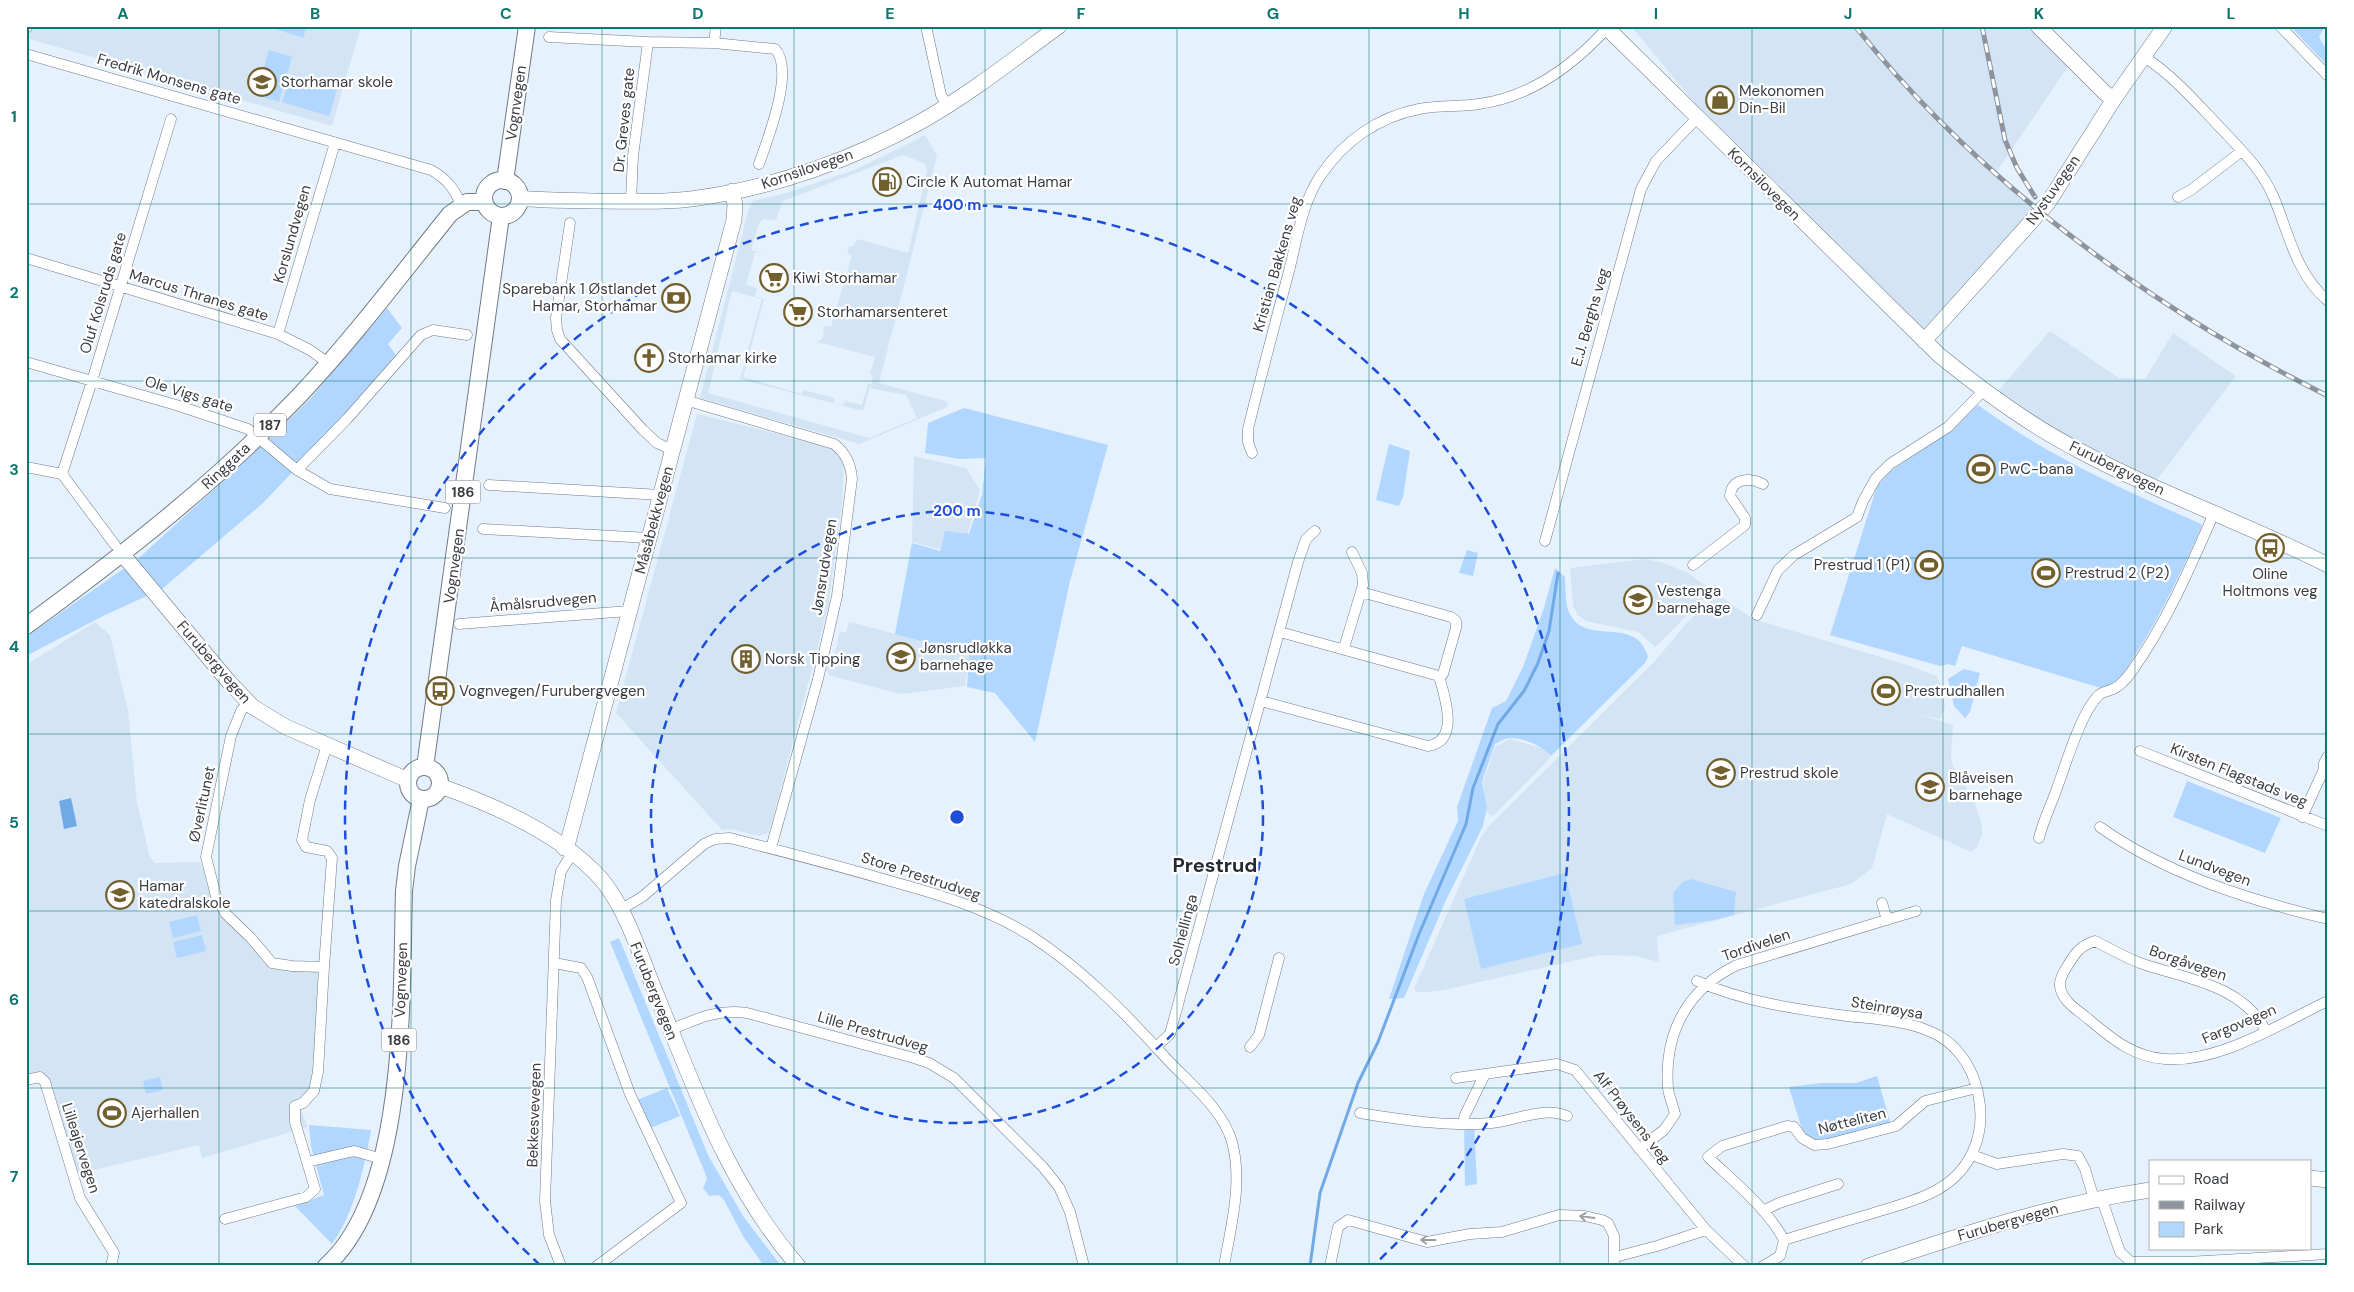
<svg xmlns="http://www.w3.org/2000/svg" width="2354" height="1292" viewBox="0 0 2354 1292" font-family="'DM Sans',sans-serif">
<rect width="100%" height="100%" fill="#e6f1fe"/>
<!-- built -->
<path fill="#d3e4f5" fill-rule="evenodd" d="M30 26H361L332 126 26 38Z
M1631 26H2030L2069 65 1995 174 2040 211 1927 335 1702 112Z
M925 135 937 156 879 383 948 402 947 407 859 444 700 398 749 208 753 201 786 193 857 169ZM903 155 924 163 927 170 908 253 858 239 852 247H849L847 253 852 255 831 327 824 326 823 338 817 342 875 357 870 374 873 376 871 384H868L862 405 845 401 843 405 834 403 835 398 803 390 802 394 743 377 764 299 755 296 757 288 746 285 755 252 766 255 751 250 759 223 764 219 776 220 782 202 786 200ZM732 291 762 299 740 379 863 411 870 388 906 395 917 418 869 438 708 393Z
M2050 331 2119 378 2145 379 2173 333 2236 376 2156 481 2051 430 1998 391Z
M697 414 831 447 838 454 844 466 842 502 828 607 773 818 768 833 759 836 731 829 722 830 616 713Z
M914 456 966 468 980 490 967 537 945 531 940 549 912 542Z
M1645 559 1664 563 1686 572 1710 589 1709 594 1655 647 1638 632 1586 621 1578 615 1573 606 1570 568Z
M1720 596 1753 619 1907 665 1937 676 1942 689 1945 707 1940 719 1915 713 1953 725 1951 756 1953 766 1974 800 1982 825V834L1977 847 1971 852 1887 814 1872 868 1851 884 1657 936 1659 962 1636 956 1599 955 1444 990 1428 992H1418L1414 989 1481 837 1489 826 1656 660 1684 626 1705 605Z
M95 622 110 635 128 710 137 803 150 857 155 863 200 862 224 917 246 937 270 967 321 970 315 1058 310 1091 298 1103 308 1127 202 1158 199 1145 73 1175 45 1080 26 1085V665Z
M849 622 970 653 965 686 901 694 828 675 829 672 826 671 829 662 833 660 840 631 846 633Z
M1510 739 1544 749 1551 757 1493 816 1487 813 1483 783 1495 747Z"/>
<!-- green -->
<path fill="#b1d6ff" d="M277 26H307L303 38 276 29Z
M2290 26H2325L2319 37 2328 53V66Z
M269 50 292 57 279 102 256 95Z
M290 76 337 90 329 116 282 102Z
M387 308 402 328 388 344 396 355 347 415 262 504 162 589 103 616 26 656V637L139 558 270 438 311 398Z
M1978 405C2048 456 2122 489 2201 524L2202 526C2182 570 2162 614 2135 655 2130 664 2124 677 2115 683 2111 686 2106 687 2101 688L1962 646 1955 666 1949 664 1940 666 1830 635 1877 486 1892 470 1955 427Z
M964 408 1108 445 1070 581 1035 742 995 693 967 687 969 654 895 634 912 543 940 551 945 531 969 534 982 495 986 458 960 459 925 453 928 423Z
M1389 444 1410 451 1403 497 1399 506 1376 500Z
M1467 550 1478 553 1473 576 1459 573Z
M1555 568 1565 577C1566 589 1564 605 1571 616 1589 646 1637 615 1648 657L1645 663 1551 756C1543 746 1524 738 1510 738 1505 738 1499 742 1495 744L1482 782 1487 807 1483 826 1446 900 1404 998 1389 999 1424 894 1458 821 1457 807 1492 708 1506 701 1523 667 1544 608Z
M1964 669 1980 673 1970 712 1965 718 1954 706 1948 679Z
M2187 781 2281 818 2265 853 2173 817Z
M1565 873 1582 944 1481 969 1464 899Z
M1691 879 1736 892 1734 915 1714 920 1675 925 1673 893 1683 882Z
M197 915 201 931 173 938 169 922Z
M202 935 206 951 177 958 173 942Z
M619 938 708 1155 743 1216 781 1266H764L743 1236 724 1200 719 1195 709 1196 703 1188 707 1179 705 1173 610 942Z
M1877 1076 1891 1125 1818 1142 1803 1133 1789 1087 1822 1083H1856Z
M160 1077 163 1090 146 1094 143 1081Z
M667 1088 680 1116 648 1129 634 1101Z
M1464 1123H1474L1477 1184 1465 1186Z
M309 1125 371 1130C365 1166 353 1216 332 1244L295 1206 324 1195 311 1146Z"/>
<!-- water -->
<path fill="#70aae6" d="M71 798 77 826 64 829 59 801Z"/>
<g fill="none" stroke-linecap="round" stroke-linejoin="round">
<!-- stream -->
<path stroke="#70aae6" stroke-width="3" d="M1310 1266 1320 1193 1358 1083 1378 1042 1419 934 1466 824 1473 788 1498 724 1524 691 1538 663 1549 631 1558 573"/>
<defs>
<path id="street" d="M926 26 941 95 947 106
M2280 26 2328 76
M26 28 28 26
M549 37 648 42 714 43 775 49C795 70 768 138 759 164
M714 43 716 26
M26 54 431 170C447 179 454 188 461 205
M2144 57C2171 74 2192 98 2214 121 2236 145 2261 167 2274 198 2289 234 2296 274 2328 301
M2178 197 2191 190 2242 151
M631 201 633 156 648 42
M570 223 556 318 557 330 560 339 643 430 657 443 672 450
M26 258 278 334 310 350 328 363
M278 334 335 143
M26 362 176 405 248 429 297 470 330 489 445 508
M685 400 834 444C846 453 851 464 852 479L837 596 818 679 771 848
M1252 453 1248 442V429C1261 376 1275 324 1289 271 1297 240 1302 202 1321 175 1344 141 1378 117 1419 109 1439 105 1459 107 1479 104 1531 97 1575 64 1609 26
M26 467 62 474 115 545
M297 470 347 419 421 335 433 330 467 335
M62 474 92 381 171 119
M489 485 661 495
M483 529 650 538
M1545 541 1641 189 1656 161 1697 118
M1693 565 1745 525V518L1730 496C1732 477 1750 478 1763 484
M1757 615 1778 570 1794 555 1857 517 1863 501 1876 478 1890 464 1948 427 1983 391
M459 624 629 611
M1280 632 1439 676 1443 674 1456 628V621L1451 617 1361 592
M1344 648 1363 585 1362 573 1352 552
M1261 701 1428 746C1461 741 1444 695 1439 676
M248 702 241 711 231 736 206 857 216 896 226 914 251 938 272 963 292 966 324 967 332 858 327 851 306 847 302 840 310 800 327 745
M2140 751 2328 826
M2302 817 2324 769V763L2328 756
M2100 827C2166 874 2249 900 2328 919
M2039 838C2044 818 2051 806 2057 788 2066 764 2081 712 2099 695 2102 692 2109 691 2113 689 2121 686 2127 678 2132 671 2167 622 2190 568 2214 513
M1882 903 1887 920
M620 910 642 897 704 844 715 839 730 838C781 851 832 864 883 879 934 893 985 907 1031 936 1082 969 1124 1012 1165 1057 1188 1082 1223 1109 1232 1142 1243 1182 1231 1226 1224 1266
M554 963 581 968 587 977 630 1094 681 1203 597 1266
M1697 981C1744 1002 1796 1009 1847 1016 1873 1019 1904 1020 1929 1031 1955 1041 1972 1065 1978 1093 1987 1135 1971 1174 1931 1193 1911 1203 1888 1208 1867 1215 1839 1223 1811 1232 1784 1240
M670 1030C698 1018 717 1009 747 1013L914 1058 929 1063 954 1078 1043 1167 1059 1187 1070 1212 1084 1266
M2266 1031C2242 984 2185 979 2140 963 2125 957 2110 949 2095 941 2080 946 2076 952 2068 965 2064 971 2059 979 2060 986 2062 1001 2076 1009 2086 1017 2110 1037 2132 1057 2165 1059 2220 1063 2279 1024 2328 1001
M1156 1047 1170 1034 1298 562 1306 539 1315 531
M1250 1047 1259 1035 1279 958
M1456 1078 1557 1064 1575 1070 1706 1230 1744 1266
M26 1080 40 1077 45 1082 80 1198 114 1253 111 1266
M1360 1113C1403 1120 1447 1127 1491 1123 1515 1121 1543 1106 1567 1116
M1463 1123 1465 1115 1485 1074
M1639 1149 1664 1130 1675 1114C1673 1105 1669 1097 1668 1088 1664 1033 1687 989 1737 965L1916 911
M1972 1155 1997 1164 2063 1154 2078 1156 2085 1169 2094 1199
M307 1162 295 1122V1106L303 1103 314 1091 318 1072 324 967
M2101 1197 2120 1252 2131 1262H2187L2328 1254
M1763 1211 1779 1203 1838 1184
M225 1219 306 1197 315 1189 307 1162 354 1151 382 1159
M1615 1257 1657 1246 1706 1230
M561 1266 549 1235 545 1201 556 900 561 871 572 854
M1330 1266 1338 1227 1348 1220 1427 1242 1470 1234 1502 1232 1559 1215 1585 1216 1602 1220 1608 1223 1614 1236V1266
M1763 1266 1780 1256 1784 1240C1767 1208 1734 1182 1708 1157L1722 1146 1787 1126 1794 1127 1802 1138 1814 1145 1828 1144 1896 1126 1925 1101 1977 1088"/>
<path id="secondary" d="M1605 26 1939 355C1983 391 2029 425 2080 451 2160 494 2247 524 2328 565
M2038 26 2105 93 2114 99
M520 198C545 201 570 200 596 201 630 201 664 203 698 198 776 187 854 159 922 121 971 93 1014 59 1059 26
M1924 341 2048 203 2114 99 2165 26
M123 555 229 682 253 707 286 727 408 780
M440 786C494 805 564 836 602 880 628 912 641 958 657 996 697 1094 728 1184 798 1266
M564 848 568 842 734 220 735 205 732 191
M2310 1178 2328 1180
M1868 1266C1960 1235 2053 1204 2150 1190"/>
<path id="primary" d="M484 198a18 18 0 1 1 36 0a18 18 0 1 1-36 0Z
M505 181 527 26
M26 626C123 555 214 484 298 397 352 340 400 276 450 214L467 202H484
M408 783a16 16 0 1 1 32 0a16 16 0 1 1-32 0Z
M425 767 501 216
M326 1266C408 1193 401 994 404 891L407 866 421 799"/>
</defs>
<!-- street casing -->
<use href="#street" stroke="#717b86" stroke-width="11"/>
<!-- secondary casing -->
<use href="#secondary" stroke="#717b86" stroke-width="16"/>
<!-- primary casing -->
<use href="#primary" stroke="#717b86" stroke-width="18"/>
<!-- street -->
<use href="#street" stroke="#fff" stroke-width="10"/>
<!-- secondary -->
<use href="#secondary" stroke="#fff" stroke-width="15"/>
<!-- primary -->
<use href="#primary" stroke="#fff" stroke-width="16"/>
<defs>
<path id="rail" d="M1855 26C1978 181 2152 309 2328 396
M1982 26 2005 140 2017 168 2035 197"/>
</defs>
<!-- rail casing -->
<use href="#rail" stroke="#8d949d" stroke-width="5"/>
<!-- rail -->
<use href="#rail" stroke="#fff" stroke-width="3" stroke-dasharray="9" stroke-linecap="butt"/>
</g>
<!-- one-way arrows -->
<defs><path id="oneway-shaft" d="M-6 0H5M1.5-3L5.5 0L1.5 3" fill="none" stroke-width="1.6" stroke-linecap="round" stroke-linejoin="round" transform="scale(1.25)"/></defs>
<g stroke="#9c9ea0">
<use href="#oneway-shaft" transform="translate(1587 1217) rotate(-172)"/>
<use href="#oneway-shaft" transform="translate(1428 1240) rotate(180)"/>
</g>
<!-- grid -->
<path fill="none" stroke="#0f766e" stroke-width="1" stroke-opacity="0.55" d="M219 26V1266M411 26V1266M602 26V1266M794 26V1266M985 26V1266M1177 26V1266M1369 26V1266M1560 26V1266M1752 26V1266M1943 26V1266M2135 26V1266M26 204H2328M26 381H2328M26 558H2328M26 734H2328M26 911H2328M26 1088H2328"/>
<!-- distance rings -->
<g fill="none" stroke="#1d4ed8" stroke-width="2.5" stroke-dasharray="9 6">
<circle cx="957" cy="817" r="306"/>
<path d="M540 1265A612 612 0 1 1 1374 1265"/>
</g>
<!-- icons -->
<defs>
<symbol id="school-ring" viewBox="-11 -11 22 22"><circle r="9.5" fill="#fff" stroke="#715f2d" stroke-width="1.5"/><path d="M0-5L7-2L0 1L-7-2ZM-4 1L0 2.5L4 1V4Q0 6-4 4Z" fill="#715f2d"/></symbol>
<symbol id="shop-ring" viewBox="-11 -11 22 22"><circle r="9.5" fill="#fff" stroke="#715f2d" stroke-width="1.5"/><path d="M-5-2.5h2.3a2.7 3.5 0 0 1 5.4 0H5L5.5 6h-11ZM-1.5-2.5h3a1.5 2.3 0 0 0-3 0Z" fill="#715f2d"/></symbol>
<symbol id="fuel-ring" viewBox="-11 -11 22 22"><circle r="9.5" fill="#fff" stroke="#715f2d" stroke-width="1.5"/><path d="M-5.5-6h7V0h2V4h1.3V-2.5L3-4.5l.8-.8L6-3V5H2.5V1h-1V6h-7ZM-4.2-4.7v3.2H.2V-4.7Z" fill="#715f2d"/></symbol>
<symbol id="supermarket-ring" viewBox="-11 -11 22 22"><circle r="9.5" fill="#fff" stroke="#715f2d" stroke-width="1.5"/><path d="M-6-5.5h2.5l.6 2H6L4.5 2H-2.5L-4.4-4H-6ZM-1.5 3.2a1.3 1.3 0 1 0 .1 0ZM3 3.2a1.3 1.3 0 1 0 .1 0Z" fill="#715f2d"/></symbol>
<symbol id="bank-ring" viewBox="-11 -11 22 22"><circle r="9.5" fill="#fff" stroke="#715f2d" stroke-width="1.5"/><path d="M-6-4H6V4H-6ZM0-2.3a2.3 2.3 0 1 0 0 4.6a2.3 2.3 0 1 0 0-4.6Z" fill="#715f2d"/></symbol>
<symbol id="church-ring" viewBox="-11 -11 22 22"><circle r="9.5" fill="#fff" stroke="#715f2d" stroke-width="1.5"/><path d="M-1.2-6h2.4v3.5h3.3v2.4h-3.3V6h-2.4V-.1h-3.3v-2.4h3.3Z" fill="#715f2d"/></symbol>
<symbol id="stadium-ring" viewBox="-11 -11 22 22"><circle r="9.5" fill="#fff" stroke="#715f2d" stroke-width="1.5"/><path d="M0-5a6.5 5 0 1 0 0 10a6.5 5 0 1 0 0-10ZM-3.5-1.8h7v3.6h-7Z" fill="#715f2d"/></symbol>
<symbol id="bus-ring" viewBox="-11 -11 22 22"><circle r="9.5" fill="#fff" stroke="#715f2d" stroke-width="1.5"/><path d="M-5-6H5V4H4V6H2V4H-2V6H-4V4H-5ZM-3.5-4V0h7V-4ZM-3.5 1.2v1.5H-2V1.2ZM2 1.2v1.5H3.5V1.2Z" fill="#715f2d"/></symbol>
<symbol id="building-ring" viewBox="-11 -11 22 22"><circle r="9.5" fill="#fff" stroke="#715f2d" stroke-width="1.5"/><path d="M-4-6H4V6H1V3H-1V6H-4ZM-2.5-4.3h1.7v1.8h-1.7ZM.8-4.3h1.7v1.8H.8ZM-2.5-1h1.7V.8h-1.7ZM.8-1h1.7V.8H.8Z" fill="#715f2d"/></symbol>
</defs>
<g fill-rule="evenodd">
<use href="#school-ring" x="246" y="66" width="32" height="32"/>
<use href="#shop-ring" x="1704" y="84" width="32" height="32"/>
<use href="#fuel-ring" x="871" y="166" width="32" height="32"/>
<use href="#supermarket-ring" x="758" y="262" width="32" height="32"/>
<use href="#bank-ring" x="660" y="282" width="32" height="32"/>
<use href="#supermarket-ring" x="782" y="296" width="32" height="32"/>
<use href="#church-ring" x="633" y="342" width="32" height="32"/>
<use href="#stadium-ring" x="1965" y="453" width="32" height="32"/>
<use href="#bus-ring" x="2254" y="532" width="32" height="32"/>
<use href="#stadium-ring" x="1913" y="549" width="32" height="32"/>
<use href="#stadium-ring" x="2030" y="557" width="32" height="32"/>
<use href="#school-ring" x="1622" y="584" width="32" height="32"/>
<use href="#school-ring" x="885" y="641" width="32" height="32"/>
<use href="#building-ring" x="730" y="643" width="32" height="32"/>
<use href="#bus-ring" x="424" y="675" width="32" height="32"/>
<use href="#stadium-ring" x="1870" y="675" width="32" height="32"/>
<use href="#school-ring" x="1705" y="757" width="32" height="32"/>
<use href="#school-ring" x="1914" y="771" width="32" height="32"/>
<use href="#school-ring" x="104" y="879" width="32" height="32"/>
<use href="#stadium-ring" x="96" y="1097" width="32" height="32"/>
</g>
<g text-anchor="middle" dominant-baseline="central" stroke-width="4.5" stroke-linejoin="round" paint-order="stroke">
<!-- shield labels -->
<g fill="#fff" stroke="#74777b" stroke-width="1">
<rect x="254" y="413.5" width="32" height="23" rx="4"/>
<rect x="445.5" y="480.5" width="35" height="23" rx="4"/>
<rect x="381.5" y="1028.5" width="35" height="23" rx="4"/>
</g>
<g font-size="14" font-weight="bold" fill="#393d42">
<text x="270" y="425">187</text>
<text x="463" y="492">186</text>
<text x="399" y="1040">186</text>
</g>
<!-- street labels -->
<g font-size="15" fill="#393d42" stroke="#fff">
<text transform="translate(169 79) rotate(16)">Fredrik Monsens gate</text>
<text transform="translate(516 103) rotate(-82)">Vognvegen</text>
<text transform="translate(624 120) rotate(-84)">Dr. Greves gate</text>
<text transform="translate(807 169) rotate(-19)">Kornsilovegen</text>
<text transform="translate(1764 184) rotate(45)">Kornsilovegen</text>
<text transform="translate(2053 190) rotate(-55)">Nystuvegen</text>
<text transform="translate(292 234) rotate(-74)">Korslundvegen</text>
<text transform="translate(1277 264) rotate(-74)">Kristian Bakkens veg</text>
<text transform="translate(103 293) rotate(-73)">Oluf Kolsruds gate</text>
<text transform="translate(199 295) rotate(17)">Marcus Thranes gate</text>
<text transform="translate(1590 317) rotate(-74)">E.J. Berghs veg</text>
<text transform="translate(189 394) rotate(17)">Ole Vigs gate</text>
<text transform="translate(226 466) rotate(-43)">Ringgata</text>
<text transform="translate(2117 468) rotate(26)">Furubergvegen</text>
<text transform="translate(654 520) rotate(-75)">Måsåbekkvegen</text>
<text transform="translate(454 566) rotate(-82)">Vognvegen</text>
<text transform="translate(824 567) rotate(-81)">Jønsrudvegen</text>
<text transform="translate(543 602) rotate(-5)">Åmålsrudvegen</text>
<text transform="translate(214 662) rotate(49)">Furubergvegen</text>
<text transform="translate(2239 775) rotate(22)">Kirsten Flagstads veg</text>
<text transform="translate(202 804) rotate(-78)">Øverlitunet</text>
<text transform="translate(2215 868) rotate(21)">Lundvegen</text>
<text transform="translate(921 876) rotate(18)">Store Prestrudveg</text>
<text transform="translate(1183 930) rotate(-75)">Solhellinga</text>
<text transform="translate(1756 945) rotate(-19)">Tordivelen</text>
<text transform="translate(2188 963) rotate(19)">Borgåvegen</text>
<text transform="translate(401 980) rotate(-88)">Vognvegen</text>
<text transform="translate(654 991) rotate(68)">Furubergvegen</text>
<text transform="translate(1887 1008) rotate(10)">Steinrøysa</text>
<text transform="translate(2239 1024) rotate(-23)">Fargovegen</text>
<text transform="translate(873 1032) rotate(16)">Lille Prestrudveg</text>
<text transform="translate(534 1115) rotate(-88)">Bekkesvevegen</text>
<text transform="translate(1632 1117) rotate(52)">Alf Prøysens veg</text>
<text transform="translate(1852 1121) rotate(-14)">Nøtteliten</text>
<text transform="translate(81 1148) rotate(72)">Lilleajervegen</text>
<text transform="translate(2008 1222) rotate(-16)">Furubergvegen</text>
</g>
<!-- poi labels -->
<g font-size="15" fill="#393d42" stroke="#fff" text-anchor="start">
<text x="281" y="82">Storhamar skole</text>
<text x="1739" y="91">Mekonomen<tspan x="1739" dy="17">Din-Bil</tspan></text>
<text x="906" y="182">Circle K Automat Hamar</text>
<text x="793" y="278">Kiwi Storhamar</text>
<text x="657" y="289" text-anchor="end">Sparebank 1 Østlandet<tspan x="657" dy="17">Hamar, Storhamar</tspan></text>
<text x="817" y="312">Storhamarsenteret</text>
<text x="668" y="358">Storhamar kirke</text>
<text x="2000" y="469">PwC-bana</text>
<text x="1910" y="565" text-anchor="end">Prestrud 1 (P1)</text>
<text x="2065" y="573">Prestrud 2 (P2)</text>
<text x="2270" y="574" text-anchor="middle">Oline<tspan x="2270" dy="17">Holtmons veg</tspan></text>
<text x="1657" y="591">Vestenga<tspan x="1657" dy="17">barnehage</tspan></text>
<text x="920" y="648">Jønsrudløkka<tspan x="920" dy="17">barnehage</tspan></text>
<text x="765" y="659">Norsk Tipping</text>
<text x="459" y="691">Vognvegen/Furubergvegen</text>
<text x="1905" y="691">Prestrudhallen</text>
<text x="1740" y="773">Prestrud skole</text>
<text x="1949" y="778">Blåveisen<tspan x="1949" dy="17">barnehage</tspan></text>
<text x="139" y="886">Hamar<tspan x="139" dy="17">katedralskole</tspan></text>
<text x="131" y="1113">Ajerhallen</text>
</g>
<!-- district labels -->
<g font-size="20" font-weight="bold" fill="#222a34" stroke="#fff">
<text x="1215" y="865">Prestrud</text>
</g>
</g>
<circle cx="957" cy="817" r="8" fill="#1d4ed8" stroke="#fff" stroke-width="2.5"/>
<g font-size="15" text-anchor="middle" font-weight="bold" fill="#1d4ed8" stroke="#fff" stroke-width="4.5" stroke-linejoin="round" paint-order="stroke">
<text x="957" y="210">400 m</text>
<text x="957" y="516">200 m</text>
</g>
<!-- border -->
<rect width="2354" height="1292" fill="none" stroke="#ffffff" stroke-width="55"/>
<!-- legend -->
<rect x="2149" y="1160" width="162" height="90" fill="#ffffff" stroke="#b0b1b3"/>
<rect x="2159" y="1176" width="25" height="8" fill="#ffffff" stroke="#b0b1b3"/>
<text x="2194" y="1184" font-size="15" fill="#393d42">Road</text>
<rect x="2159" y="1201" width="25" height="8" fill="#8d949d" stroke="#b0b1b3"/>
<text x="2194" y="1210" font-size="15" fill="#393d42">Railway</text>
<rect x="2159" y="1222" width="25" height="15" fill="#b1d6ff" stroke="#b0b1b3"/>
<text x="2194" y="1234" font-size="15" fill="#393d42">Park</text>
<rect x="28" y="28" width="2298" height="1236" fill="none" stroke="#0f766e" stroke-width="2"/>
<g font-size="16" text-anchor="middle" font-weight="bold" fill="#0f766e">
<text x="123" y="19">A</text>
<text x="315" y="19">B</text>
<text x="506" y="19">C</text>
<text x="698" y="19">D</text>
<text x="890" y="19">E</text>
<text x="1081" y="19">F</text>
<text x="1273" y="19">G</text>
<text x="1464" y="19">H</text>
<text x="1656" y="19">I</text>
<text x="1848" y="19">J</text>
<text x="2039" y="19">K</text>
<text x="2231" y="19">L</text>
<text x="14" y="122">1</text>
<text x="14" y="298">2</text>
<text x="14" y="475">3</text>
<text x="14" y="652">4</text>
<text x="14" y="828">5</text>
<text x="14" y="1005">6</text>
<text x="14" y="1182">7</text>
</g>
</svg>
